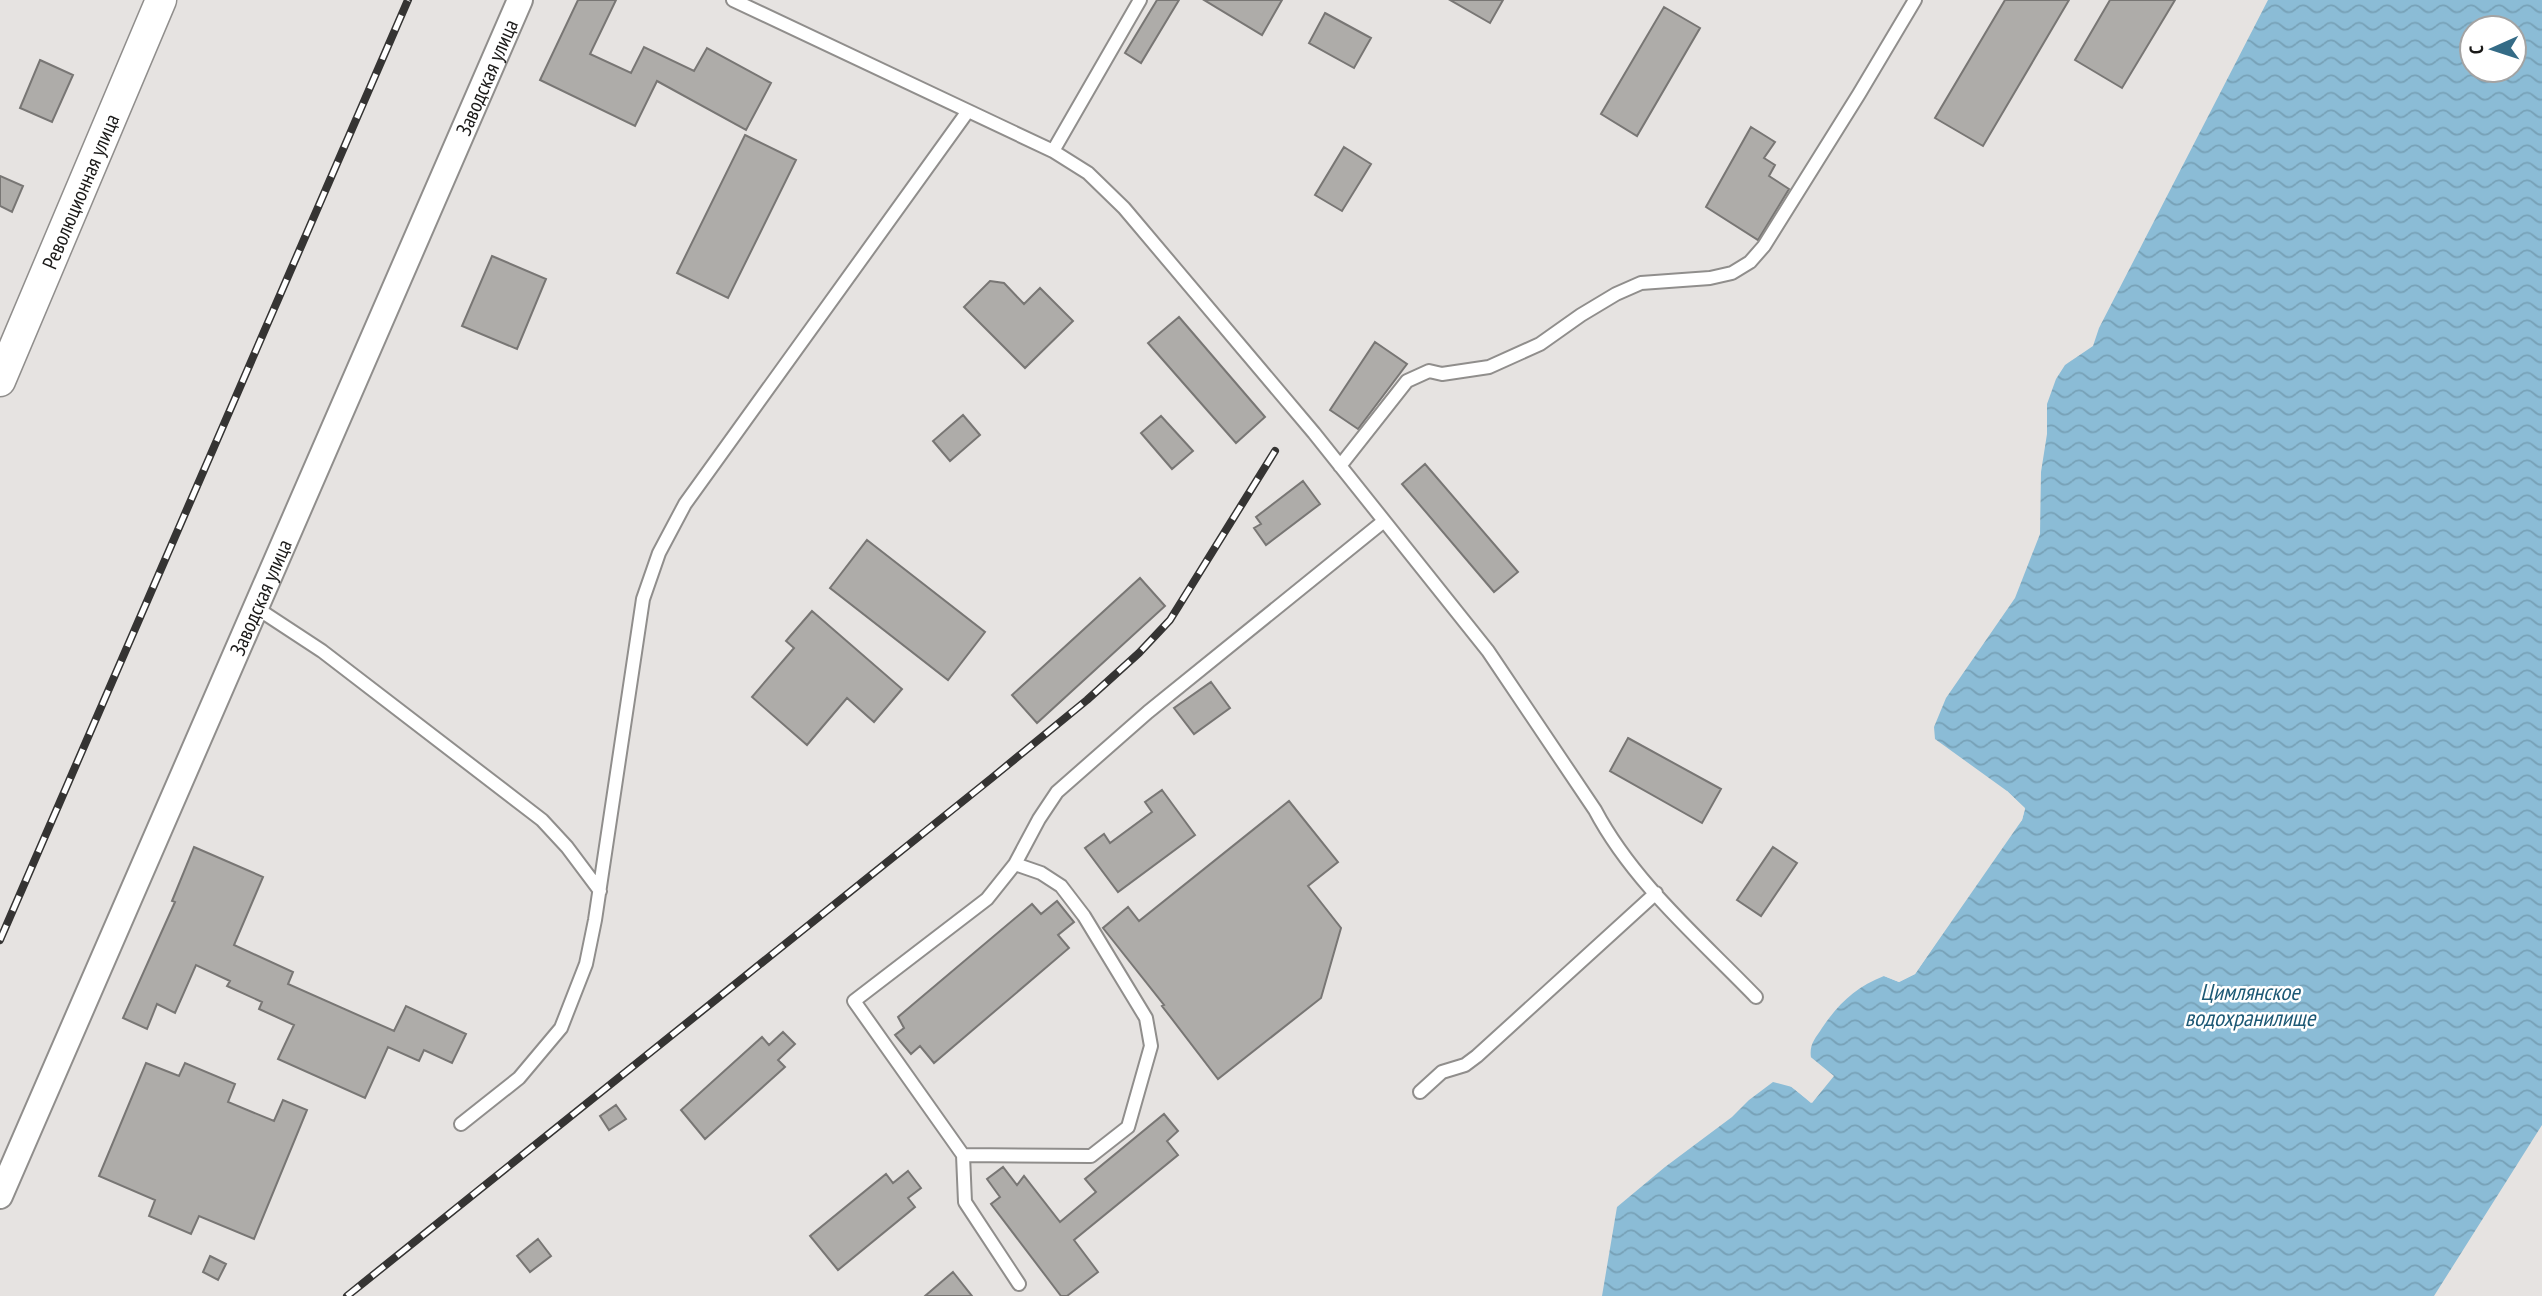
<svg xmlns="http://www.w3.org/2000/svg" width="2542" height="1296" viewBox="0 0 2542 1296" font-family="'PT Sans Narrow',sans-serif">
<defs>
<pattern id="water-waves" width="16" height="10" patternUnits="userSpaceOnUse" patternTransform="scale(1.75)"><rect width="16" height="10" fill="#8bbcd6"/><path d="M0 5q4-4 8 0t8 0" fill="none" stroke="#77a1b7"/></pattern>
</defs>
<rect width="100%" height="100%" fill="#e6e3e1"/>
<!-- water -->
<path fill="url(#water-waves)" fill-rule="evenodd" d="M2268 0H2542V1125L2434 1296H1602L1617 1207 1665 1167 1732 1117 1749 1100 1773 1082 1792 1087 1811 1103 1833 1076 1811 1058C1809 1044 1815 1039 1822 1028 1839 1003 1856 987 1884 976L1899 982 1915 974 2022 820 2025 808 2007 791 1935 739 1934 727 1946 698 2015 598 2040 534 2041 472 2047 434V404L2056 379 2065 365 2093 346 2099 328ZM2472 28H2514V70H2472Z"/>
<!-- pier -->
<path fill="#e6e3e1" d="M2007 791 2025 809 2022 820 2005 841 1915 974 1899 982 1884 976 1886 973 1899 978 1912 971 2019 819 2021 810 2005 794Z
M1807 1054 1834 1076 1812 1103 1785 1082 1794 1084 1811 1098 1829 1076 1808 1060Z"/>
<!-- building -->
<path fill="#aeaca9" stroke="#787674" stroke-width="2" d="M578 0H616L590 54 631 73 644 47 694 71 707 48 771 83 746 130 657 81 635 126 540 80Z
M1157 0H1179L1141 63 1125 53Z
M1204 0H1282L1262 35Z
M1450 0H1503L1490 23Z
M2005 0H2069L1983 146 1935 118Z
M2110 0H2175L2122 88 2075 60Z
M1664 7 1700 28 1637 136 1601 114Z
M1325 13 1371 38 1354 68 1309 43Z
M40 60 73 75 52 122 20 108Z
M1751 127 1775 142 1764 158 1775 165 1769 176 1789 189 1758 240 1706 207Z
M745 135 796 160 728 298 677 273Z
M1344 147 1371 164 1342 211 1315 195Z
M0 176 23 186 12 212 0 206Z
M492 256 546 279 517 349 462 326Z
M990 281 1004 283 1024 304 1040 288 1073 321 1025 368 964 307Z
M1179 317 1265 417 1236 443 1148 343Z
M1375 342 1407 364 1358 429 1330 410Z
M963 415 980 435 950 461 933 441Z
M1161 416 1193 451 1172 469 1141 433Z
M1425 464 1518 572 1494 592 1402 484Z
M1303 481 1320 504 1266 545 1254 528 1261 524 1256 517Z
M867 540 985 632 948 680 830 588Z
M1140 578 1165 606 1037 723 1012 695Z
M812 611 902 689 874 722 847 698 807 745 752 697 794 648 786 641Z
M1211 682 1230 708 1194 734 1174 708Z
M1628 738 1721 789 1702 823 1610 771Z
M1162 790 1195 835 1118 892 1085 848 1104 834 1110 843 1152 812 1145 802Z
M1289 801 1338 862 1308 886 1341 928 1321 998 1218 1079 1162 1006 1164 1005 1103 928 1128 907 1139 921Z
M194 847 263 877 234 945 293 972 288 984 394 1031 406 1006 466 1034 452 1063 424 1050 419 1061 388 1047 365 1098 278 1059 294 1025 259 1009 262 1002 227 986 230 981 196 965 175 1013 157 1004 147 1029 123 1018 175 902 172 901Z
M1773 847 1797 863 1761 916 1737 900Z
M1057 901 1074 922 1058 935 1069 948 934 1063 920 1046 911 1054 895 1035 904 1028 898 1017 1032 904 1041 914Z
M783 1032 795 1044 778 1060 785 1067 705 1139 681 1110 762 1037 769 1045Z
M146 1063 179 1076 185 1063 235 1084 228 1102 274 1121 283 1100 307 1110 254 1239 199 1216 191 1234 149 1216 155 1200 99 1176Z
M616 1105 626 1119 609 1130 600 1116Z
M1164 1114 1178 1131 1167 1141 1178 1155 1074 1240 1098 1272 1067 1296H1061L991 1204 1000 1197 987 1179 1003 1167 1017 1185 1024 1176 1060 1222 1096 1192 1085 1179Z
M908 1171 921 1188 908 1198 915 1207 838 1270 810 1236 886 1174 893 1183Z
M538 1239 551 1256 530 1272 517 1256Z
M210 1256 226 1264 218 1280 203 1272Z
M953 1272 972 1296H925Z"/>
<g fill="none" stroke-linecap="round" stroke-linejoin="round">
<defs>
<path id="service" d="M733 0 1053 151 1088 173 1124 208 1314 433 1488 651 1595 810C1633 882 1699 938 1756 997
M1053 151 1140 0
M1340 466 1407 381 1429 371 1442 374 1489 367 1540 344 1581 315 1616 294 1641 283 1710 278 1732 273 1750 262 1764 246 1859 94 1915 0
M255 607 322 651 542 820 567 847 600 891
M1420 1092 1442 1072 1465 1065 1477 1056 1656 893
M461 1124 519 1078 561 1028 586 964 595 920 643 599 659 553 685 504 968 111
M963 1155 1091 1156 1128 1127 1151 1046 1146 1018 1084 916 1061 886 1041 873 1015 864
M1019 1284 965 1202 963 1155 854 1001 987 899 1015 864 1039 819 1057 792 1148 712 1384 521"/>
<g id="minor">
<path id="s1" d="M0 1196 520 0"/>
</g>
<g id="tertiary">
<path id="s2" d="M0 381 161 0"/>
</g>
</defs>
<!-- service casing -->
<use href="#service" stroke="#908e8c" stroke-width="16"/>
<!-- minor casing -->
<use href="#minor" stroke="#908e8c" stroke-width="28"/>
<!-- tertiary casing -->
<use href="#tertiary" stroke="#908e8c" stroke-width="33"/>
<!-- service -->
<use href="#service" stroke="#fff" stroke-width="12"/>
<!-- minor -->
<use href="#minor" stroke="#fff" stroke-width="24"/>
<!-- tertiary -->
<use href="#tertiary" stroke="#fff" stroke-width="30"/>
<defs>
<path id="rail" d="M0 940 408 0
M347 1296 993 777 1087 700 1139 653 1170 620 1275 451"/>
</defs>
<!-- rail casing -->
<use href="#rail" stroke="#353433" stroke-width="8"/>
<!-- rail -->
<use href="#rail" stroke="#fff" stroke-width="5" stroke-dasharray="16" stroke-linecap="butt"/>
</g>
<g text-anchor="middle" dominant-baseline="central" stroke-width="5" stroke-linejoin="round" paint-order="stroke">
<!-- street labels -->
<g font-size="21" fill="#1a1918" stroke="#fff">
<text stroke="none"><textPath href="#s1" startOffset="1220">Заводская улица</textPath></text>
<text stroke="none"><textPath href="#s2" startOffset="206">Революционная улица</textPath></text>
<text stroke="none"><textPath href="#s1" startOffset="653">Заводская улица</textPath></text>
</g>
<!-- water labels -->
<g font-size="23" font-style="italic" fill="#1d5975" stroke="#fff">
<text x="2250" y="991">Цимлянское<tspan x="2250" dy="26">водохранилище</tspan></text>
</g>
</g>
<!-- north arrow -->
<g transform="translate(2493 49) rotate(267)"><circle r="33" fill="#ffffff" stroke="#a3a3a3" stroke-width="2"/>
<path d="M0-5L12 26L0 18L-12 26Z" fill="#346b86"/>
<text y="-10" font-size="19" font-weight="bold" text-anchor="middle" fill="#1a1918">С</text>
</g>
</svg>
